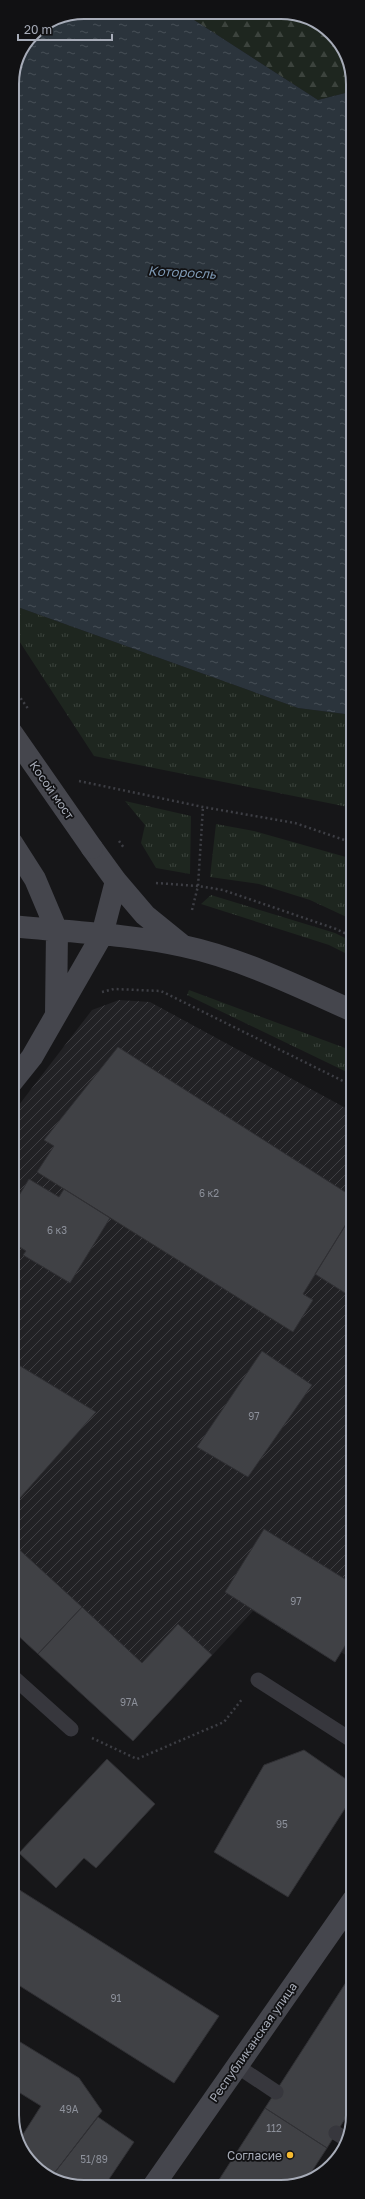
<svg xmlns="http://www.w3.org/2000/svg" width="365" height="2199" viewBox="0 0 365 2199" font-family="'Golos Text',sans-serif">
<defs>
<pattern id="industrial-furrows" width="10" height="10" patternUnits="userSpaceOnUse"><rect width="10" height="10" fill="#222225"/><path d="M-1 1l2-2M0 10L10 0M9 11l2-2" fill="none" stroke="#3f3f43"/></pattern>
<pattern id="grass-tufts" width="24" height="20" patternUnits="userSpaceOnUse"><rect width="24" height="20" fill="#1e261f"/><path d="M3 7l-1-3M5 7V3M7 7l1-3M15 17l-1-3M17 17v-4M19 17l1-3" fill="none" stroke="#3c433d"/></pattern>
<pattern id="forest-firs" width="22" height="20" patternUnits="userSpaceOnUse"><rect width="22" height="20" fill="#1e261f"/><path d="M5 1l3.5 6h-7zM16 11l3.5 6h-7z" fill="#3c433d"/></pattern>
<pattern id="water-ripples" width="26" height="14" patternUnits="userSpaceOnUse"><rect width="26" height="14" fill="#2b343c"/><path d="M2 4q2-2 4 0t4 0M15 11q2-2 4 0t4 0" fill="none" stroke="#474f56"/></pattern>
</defs>
<rect width="100%" height="100%" fill="#161618"/>
<!-- industrial -->
<path fill="url(#industrial-furrows)" d="M119 1000 150 1002 353 1112V1660L341 1652 335 1662 253 1611 133 1741 12 1630V1114L92 1010Z"/>
<!-- grass -->
<path fill="url(#grass-tufts)" d="M12 605 298 708 353 715V808L94 756 12 630Z
M125 801 191 816 190 874 156 868 141 843 145 825Z
M216 824 254 831 353 859V920L310 900 259 884 210 877Z
M211 895 335 933 353 942V957L329 945 201 904Z
M189 990 353 1051V1075L187 995Z"/>
<!-- forest -->
<path fill="url(#forest-firs)" d="M195 13 299 14 335 37 353 79V91L318 100 191 18Z"/>
<!-- water -->
<path fill="url(#water-ripples)" d="M84 12 195 13 191 18 318 100 353 91V715L298 708 12 605V80L33 33 57 17Z"/>
<!-- building -->
<path fill="#404145" stroke="#303034" d="M118 1047 353 1197V1213L303 1294 313 1300 293 1332 37 1172 54 1146 44 1140Z
M29 1179 59 1197 64 1189 110 1218 70 1283 23 1255 26 1251 12 1242V1207Z
M353 1213V1298L315 1274Z
M262 1351 312 1385 248 1477 197 1447Z
M12 1361 96 1412 12 1507Z
M264 1529 353 1584V1633L335 1662 225 1592Z
M12 1543 82 1607 38 1654 12 1630Z
M82 1607 142 1663 178 1624 212 1655 133 1741 38 1654Z
M304 1750 353 1784V1796L288 1897 214 1852 264 1765Z
M107 1759 155 1804 96 1868 84 1858 56 1888 19 1853Z
M18 1889 219 2016 174 2083 12 1981V1897Z
M352 1973 353 2106 327 2148 265 2108Z
M12 2037 79 2078 102 2111 52 2176 30 2162 20 2139 41 2106 12 2088Z
M265 2108 327 2148 305 2182 286 2187 215 2186Z
M98 2117 134 2142 105 2185H66L52 2176Z"/>
<g fill="none" stroke-linecap="round" stroke-linejoin="round">
<!-- path -->
<path stroke="#3d3e44" stroke-width="2.5" stroke-dasharray="2 3" stroke-linecap="butt" d="M79 781 203 807 295 823 353 843
M156 883 198 886 223 890 336 929 353 937
M192 910 198 886 203 807
M102 992 114 989 161 991 353 1086
M92 1738 137 1759 224 1722 243 1698"/>
<!-- lane -->
<path stroke="#37373d" stroke-width="15" d="M12 1676 71 1729
M258 1680 353 1741
M237 2066 276 2092
M336 2133 344 2138"/>
<!-- secondary -->
<path stroke="#45464d" stroke-width="22" d="M12 843 35 879 57 931 56 1014
M92 848 116 881 145 915 182 945
M12 926C69 932 128 934 183 946 240 958 300 987 353 1011
M12 1082 32 1057 102 935 116 881
M154 2185 353 1900"/>
<!-- path-bridge -->
<path stroke="#3d3e44" stroke-width="2.5" stroke-dasharray="2 3" stroke-linecap="butt" d="M12 686 29 710
M119 841 124 848"/>
<!-- secondary-bridge -->
<path stroke="#45464d" stroke-width="22" d="M12 733 92 848"/>
</g>
<!-- markers -->
<circle fill="#f6b92f" stroke="#111113" stroke-width="1.5" cx="290" cy="2155" r="4"/>
<g text-anchor="middle" dominant-baseline="central" stroke-width="3.5" stroke-linejoin="round" paint-order="stroke">
<!-- number labels -->
<g font-size="10" fill="#8d919b">
<text x="209" y="1193">6 к2</text>
<text x="57" y="1230">6 к3</text>
<text x="254" y="1416">97</text>
<text x="296" y="1601">97</text>
<text x="129" y="1702">97А</text>
<text x="282" y="1824">95</text>
<text x="116" y="1998">91</text>
<text x="69" y="2109">49А</text>
<text x="274" y="2128">112</text>
<text x="94" y="2159">51/89</text>
</g>
<!-- street labels -->
<g font-size="12" fill="#a7acb8" stroke="#111113">
<text transform="translate(52 790) rotate(55)">Косой мост</text>
<text transform="translate(253 2042) rotate(-55)">Республиканская улица</text>
</g>
<!-- poi labels -->
<g font-size="12" fill="#a7acb8" stroke="#111113" text-anchor="end">
<text x="282" y="2155">Согласие</text>
</g>
<!-- water labels -->
<g font-size="13" font-style="italic" fill="#7e99b4" stroke="#111113">
<text transform="translate(182 272) rotate(3)">Которосль</text>
</g>
</g>
<!-- crop -->
<path d="M0 0H365V2199H0ZM84 19H281A65 65 0 0 1 346 84V2115A65 65 0 0 1 281 2180H84A65 65 0 0 1 19 2115V84A65 65 0 0 1 84 19Z" fill="#111113" fill-rule="evenodd"/>
<path fill="none" stroke="#a7acb8" stroke-width="2" d="M84 19H281A65 65 0 0 1 346 84V2115A65 65 0 0 1 281 2180H84A65 65 0 0 1 19 2115V84A65 65 0 0 1 84 19Z"/>
<!-- scale -->
<path d="M18 34v6h94v-6" fill="none" stroke="#a7acb8" stroke-width="2"/>
<text x="24" y="34" font-size="12" fill="#a7acb8" stroke="#111113" stroke-width="3" paint-order="stroke">20 m</text>
</svg>
